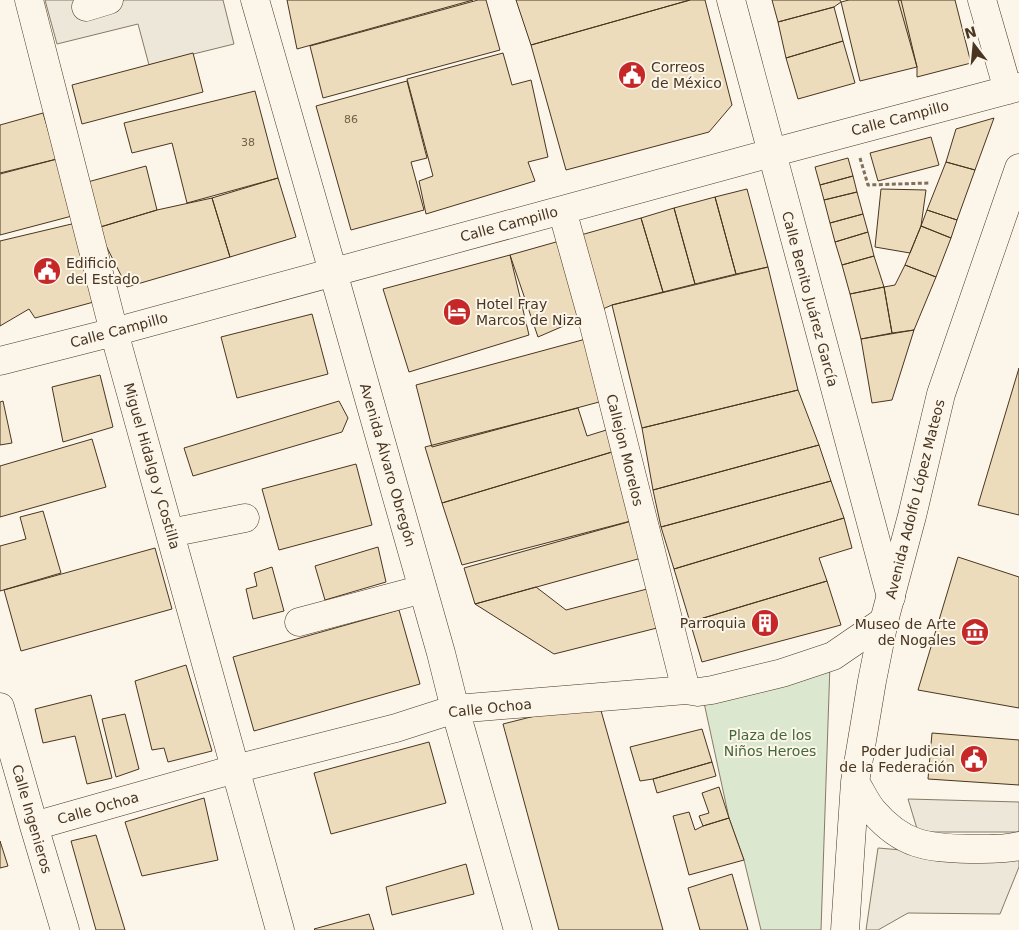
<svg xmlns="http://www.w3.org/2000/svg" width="1019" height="930" viewBox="0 0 1019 930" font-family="'DejaVu Sans',sans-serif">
<rect width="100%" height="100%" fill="#fbf6e9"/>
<!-- green -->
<path fill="#dce7d0" stroke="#887966" d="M830 664 821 930H761L744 860 729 818 703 698Z"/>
<!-- parking -->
<path fill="#ede7d9" stroke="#887966" d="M45 0H223L234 44 149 65 138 24 57 44Z
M908 799 1019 802V832H918Z
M878 848 1019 860V867L1000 914 908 913 878 930H866Z"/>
<!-- building -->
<path fill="#ecdcbc" stroke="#4a3520" d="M287 0H473L297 49Z
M478 0H486L500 50 323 98 310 46Z
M516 0H690L531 45Z
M690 0H705L732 105 709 132 566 170 531 45Z
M772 0H840L841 2 834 7 778 22Z
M849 0H901L917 67 860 81 841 2Z
M898 0H955L971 63 917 77V67Z
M834 7 843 41 786 58 778 22Z
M843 41 855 83 798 99 786 58Z
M193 53 203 92 82 124 72 85Z
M503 53 512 85 531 80 548 157 528 162 535 181 426 214 419 181 433 176 407 79Z
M407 81 427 158 411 162 424 210 351 230 316 106Z
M255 91 278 178 187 203 172 143 132 153 124 123Z
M43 113 57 159 0 173V125Z
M994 118 975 170 946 162 956 129Z
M931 137 939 165 878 181 870 153Z
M848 158 853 176 820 185 815 167Z
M57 159 72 216 0 235V174Z
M946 162 975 170 957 220 927 210Z
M146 166 157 210 97 228 84 183Z
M853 176 857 192 824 200 820 185Z
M278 178 296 237 230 257 212 198Z
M747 189 768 267 736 274 715 197Z
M881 189 926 190 921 226 910 253 875 247Z
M857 192 863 214 830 223 824 200Z
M715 197 736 274 695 284 674 208Z
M212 198 230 257 127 287 97 228 157 210Z
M674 208 695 284 663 292 641 218Z
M927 210 957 220 951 238 921 226Z
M863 214 868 232 835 242 830 223Z
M641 218 663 292 612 305 538 337 510 255Z
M80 222 101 300 35 318 29 309 0 326V241Z
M921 226 951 238 936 277 905 265Z
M868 232 874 256 842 265 835 242Z
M510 255 529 335 409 372 383 289Z
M874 256 884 287 850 294 842 265Z
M905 265 936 277 914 330 892 333 884 287 895 285Z
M768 267 798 390 642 428 612 305Z
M884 287 892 333 861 339 850 294Z
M312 314 328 374 237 398 221 337Z
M914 330 892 400 872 403 861 339Z
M608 333 625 395 432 447 416 385Z
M1019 368V515L978 505Z
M100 375 113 427 63 442 52 387Z
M798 390 819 445 653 490 642 428Z
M3 401 12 443 0 445V402Z
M339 401 348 418 342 432 193 476 184 448Z
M578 408 587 436 616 427 622 449 442 503 425 447Z
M92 439 106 487 0 517V466Z
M819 445 831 481 661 527 653 490Z
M622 449 646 517 462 565 442 503Z
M356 464 372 525 279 550 262 489Z
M831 481 844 518 674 569 661 527Z
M43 511 61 573 0 591V546L26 539 20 517Z
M646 517 656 554 475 604 464 568Z
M844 518 852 548 819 558 827 581 690 622 674 569Z
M378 547 386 582 325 600 315 566Z
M155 548 172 609 21 651 4 590Z
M958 557 1019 577V708L918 690Z
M272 567 284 611 253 619 246 589 257 586 254 573Z
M827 581 841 625 702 662 690 622Z
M536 587 566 610 647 589 657 628 554 654 475 604Z
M399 610 420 684 254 731 233 657Z
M186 665 212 751 168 762 164 748 152 750 135 681Z
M91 695 112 778 87 784 75 736 43 743 35 709Z
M598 700 663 930H559L503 724Z
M125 714 139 769 116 777 102 719Z
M702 729 712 762 653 779 640 781 630 747Z
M932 733 1019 740V785L928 779Z
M429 742 446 803 331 834 314 773Z
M712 762 716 776 657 793 653 779Z
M719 787 729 818 703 826 699 816 709 813 702 793Z
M204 798 218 860 142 876 125 822Z
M689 812 695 830 703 826 729 818 744 860 689 875 673 816Z
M96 835 125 930H96L71 841Z
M0 841 8 866 0 868Z
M466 864 474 894 392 915 386 887Z
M732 874 748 930H700L688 888Z
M369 914 374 930H315L314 929Z"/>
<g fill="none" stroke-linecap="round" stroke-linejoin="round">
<defs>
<path id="minor" d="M29 0 114 332 280 930
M255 0 333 272 441 653 455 709 518 930
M731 0 891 597
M982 0 1008 90
M86 7 109 0
M562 210 591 314 686 690
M0 361 114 332 771 153 1019 87
M170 533 245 518
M299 622 423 589
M0 707 34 826 65 930
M34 826 235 769 396 728 455 709 686 690 698 692 712 690 782 673 833 656 884 621"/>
<path id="highway" d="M855 782C861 791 866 803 873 811 902 845 927 848 969 849 984 849 1005 850 1019 846
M845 930 855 782 872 681 884 621 912 516 941 394 1019 168"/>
</defs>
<!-- minor casing -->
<use href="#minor" stroke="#4a3520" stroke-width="29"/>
<!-- highway casing -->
<use href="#highway" stroke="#4a3520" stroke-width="29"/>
<!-- path -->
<path stroke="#7f6f5c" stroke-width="3" stroke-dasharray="4 2.5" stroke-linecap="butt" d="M860 158 868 185 929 183"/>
<!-- minor -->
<use href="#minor" stroke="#fbf6e9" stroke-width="28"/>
<!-- highway -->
<use href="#highway" stroke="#fbf6e9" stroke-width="28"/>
</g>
<!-- icons -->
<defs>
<symbol id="civic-disc" viewBox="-11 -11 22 22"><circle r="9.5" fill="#c62828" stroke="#fbf6e9"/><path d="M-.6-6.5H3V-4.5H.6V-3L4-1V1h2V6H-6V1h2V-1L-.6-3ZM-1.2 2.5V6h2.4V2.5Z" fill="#fff"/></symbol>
<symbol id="hotel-disc" viewBox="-11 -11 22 22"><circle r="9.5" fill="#c62828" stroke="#fbf6e9"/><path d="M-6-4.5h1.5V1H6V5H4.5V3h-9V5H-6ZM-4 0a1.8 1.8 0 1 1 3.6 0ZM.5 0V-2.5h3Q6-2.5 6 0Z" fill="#fff"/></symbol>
<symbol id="building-disc" viewBox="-11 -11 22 22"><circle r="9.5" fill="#c62828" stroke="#fbf6e9"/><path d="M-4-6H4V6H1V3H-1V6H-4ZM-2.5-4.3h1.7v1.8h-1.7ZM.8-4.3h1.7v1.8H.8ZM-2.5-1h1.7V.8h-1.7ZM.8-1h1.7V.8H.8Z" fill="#fff"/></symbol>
<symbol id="museum-disc" viewBox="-11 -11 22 22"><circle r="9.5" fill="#c62828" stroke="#fbf6e9"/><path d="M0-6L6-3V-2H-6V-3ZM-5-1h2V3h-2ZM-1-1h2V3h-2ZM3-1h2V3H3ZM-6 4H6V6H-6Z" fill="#fff"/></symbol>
</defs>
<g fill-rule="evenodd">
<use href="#civic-disc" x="616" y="59" width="32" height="32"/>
<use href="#civic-disc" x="31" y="255" width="32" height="32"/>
<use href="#hotel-disc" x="441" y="296" width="32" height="32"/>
<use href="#building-disc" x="749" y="607" width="32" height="32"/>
<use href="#museum-disc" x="959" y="616" width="32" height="32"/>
<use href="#civic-disc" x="958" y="743" width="32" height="32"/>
</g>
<g text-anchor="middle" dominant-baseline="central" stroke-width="4" stroke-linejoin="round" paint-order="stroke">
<!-- number labels -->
<g font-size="11" fill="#725f47">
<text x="351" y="119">86</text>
<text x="248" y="142">38</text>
</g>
<!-- poi labels -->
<g font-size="14" fill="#4a3520" stroke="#fbf6e9" text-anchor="start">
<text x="651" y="67">Correos<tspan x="651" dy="16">de México</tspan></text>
<text x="66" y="263">Edificio<tspan x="66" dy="16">del Estado</tspan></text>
<text x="476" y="304">Hotel Fray<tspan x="476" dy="16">Marcos de Niza</tspan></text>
<text x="746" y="623" text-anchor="end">Parroquia</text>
<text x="956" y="624" text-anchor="end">Museo de Arte<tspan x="956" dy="16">de Nogales</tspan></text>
<text x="955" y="751" text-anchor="end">Poder Judicial<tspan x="955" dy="16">de la Federación</tspan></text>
</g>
<!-- street labels -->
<g font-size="14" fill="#4a3520" stroke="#fbf6e9">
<text transform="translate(900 118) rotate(-15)">Calle Campillo</text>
<text transform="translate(509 224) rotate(-15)">Calle Campillo</text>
<text transform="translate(810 299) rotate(75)">Calle Benito Juárez García</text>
<text transform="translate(119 330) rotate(-15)">Calle Campillo</text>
<text transform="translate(625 450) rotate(76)">Callejon Morelos</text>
<text transform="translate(388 465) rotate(74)">Avenida Álvaro Obregón</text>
<text transform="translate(152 466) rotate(74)">Miguel Hidalgo y Costilla</text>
<text transform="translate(915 499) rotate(-76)">Avenida Adolfo López Mateos</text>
<text transform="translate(490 708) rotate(-6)">Calle Ochoa</text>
<text transform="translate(98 808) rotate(-16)">Calle Ochoa</text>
<text transform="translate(32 819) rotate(74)">Calle Ingenieros</text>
</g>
<!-- park labels -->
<g font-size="14" fill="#436837" stroke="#fbf6e9">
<text x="770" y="735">Plaza de los<tspan x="770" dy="16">Niños Heroes</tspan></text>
</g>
</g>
<!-- north arrow -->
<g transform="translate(974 45) rotate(344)" stroke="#fbf6e9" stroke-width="4" paint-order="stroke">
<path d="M0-4L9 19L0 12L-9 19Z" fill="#4a3520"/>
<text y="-8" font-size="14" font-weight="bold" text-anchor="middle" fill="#4a3520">N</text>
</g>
</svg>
